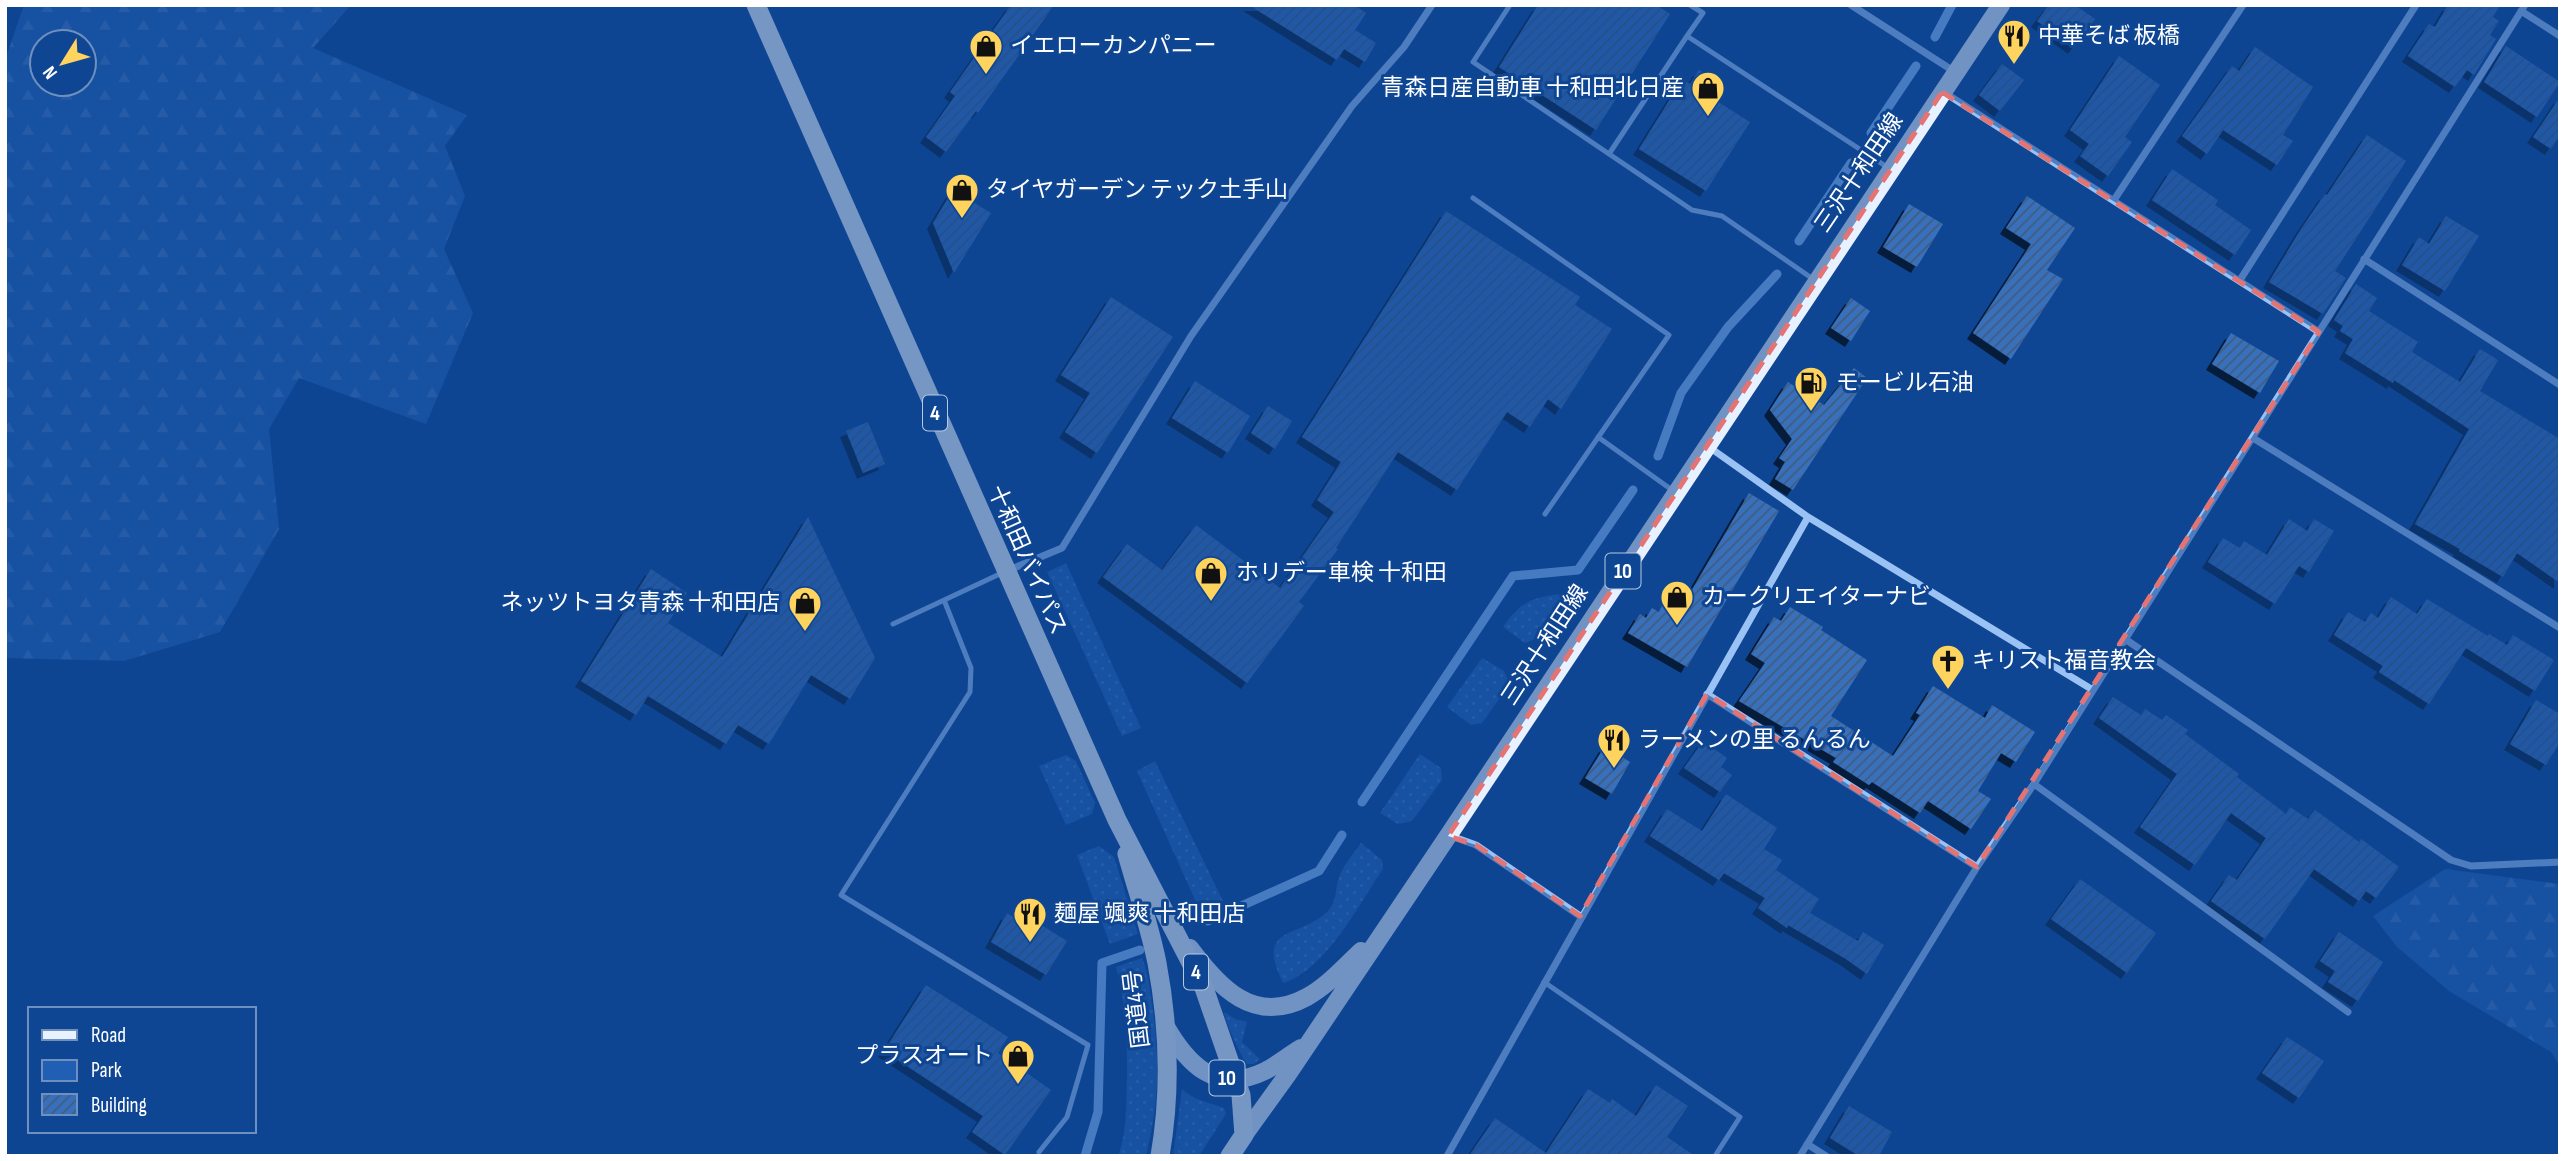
<svg xmlns="http://www.w3.org/2000/svg" width="2565" height="1161" viewBox="0 0 2565 1161" font-family="'Sofia Sans Condensed','Noto Sans JP',sans-serif">
<defs>
<pattern id="green-dots" width="8" height="8" patternUnits="userSpaceOnUse" patternTransform="scale(1.75)"><rect width="8" height="8" fill="#205fb3"/><path d="M2 2h.1M6 6h.1" fill="none" stroke="#4177be" stroke-width="1.8" stroke-linecap="round"/></pattern>
<pattern id="forest-firs" width="22" height="20" patternUnits="userSpaceOnUse" patternTransform="scale(1.75)"><rect width="22" height="20" fill="#205fb3"/><path d="M5 1l3.5 6h-7zM16 11l3.5 6h-7z" fill="#4177be"/></pattern>
<pattern id="building-hatch" width="6" height="6" patternUnits="userSpaceOnUse" patternTransform="scale(1.75)"><rect width="6" height="6" fill="#3770bc"/><path d="M-1 1l2-2M0 6l6-6M5 7l2-2" fill="none" stroke="#435c7e"/></pattern>
<filter id="shadow"><feDropShadow dx="-6" dy="6" stdDeviation="0" flood-color="#0009"/></filter>
</defs>
<rect width="100%" height="100%" fill="#0f4693"/>
<!-- green -->
<path fill="url(#green-dots)" d="M1066 563 1141 728 1122 736 1047 572Z
M1568 593 1575 596C1561 615 1549 636 1525 643L1503 627C1522 599 1535 597 1568 593Z
M1482 658 1504 671 1510 684 1482 723 1471 725 1447 707Z
M1420 754 1441 768 1442 780 1412 821 1398 824 1380 813Z
M1066 755 1076 761 1095 803 1092 814 1066 825 1039 766Z
M1155 761 1223 901 1200 911 1137 771Z
M1361 843 1382 860 1383 869C1359 904 1326 970 1283 983 1254 924 1300 939 1328 911 1337 902 1335 887 1340 875 1344 864 1354 853 1361 843Z
M1099 846 1114 857 1138 934 1110 944 1077 855Z
M1142 958C1149 974 1150 993 1153 1011 1160 1066 1159 1101 1146 1156L1119 1154C1127 1129 1126 1105 1127 1079 1127 1037 1127 1008 1116 967Z
M1224 1012 1235 1019 1247 1022 1242 1042 1260 1059 1254 1064H1247C1242 1058 1224 1020 1224 1012Z
M1182 1089C1195 1101 1208 1102 1224 1108L1226 1114 1199 1156H1173Z"/>
<!-- forest -->
<path fill="url(#forest-firs)" fill-rule="evenodd" d="M24 5H351L313 48 467 115 445 146 465 196 444 249 473 313 426 424 299 378 269 429 279 529 220 632 124 661 5 658V60ZM42 42H84V84H42Z
M2445 869 2560 884V1066L2551 1052 2449 991 2397 947 2373 916Z"/>
<g fill="none" stroke-linecap="round" stroke-linejoin="round">
<!-- stream -->
<path stroke="#8dbcf8" stroke-width="9" d="M1935 37 1952 5
M1871 133 1916 66
M1799 241 1851 163
M1658 456 1681 393 1728 327 1777 274
M1362 802 1513 576 1578 570 1633 490
M1208 921 1319 871 1342 835
M1085 1156 1098 1112 1102 963 1140 950"/>
</g>
<!-- building -->
<path fill="url(#building-hatch)" filter="url(#shadow)" d="M1011 5H1054L978 113 976 111 946 152 926 137 955 96 950 92Z
M1249 5H1354L1366 13 1355 30 1376 43 1365 62 1344 49 1337 60Z
M1538 5H1656L1670 14 1596 130 1499 67Z
M2049 5H2075L2095 19 2074 48 2037 21Z
M2448 5H2500L2493 17 2499 21 2490 35 2496 39 2474 75 2467 70 2455 87 2408 56 2429 24 2435 27Z
M2506 46 2560 82 2537 117 2484 82Z
M2255 47 2313 87 2283 135 2293 141 2277 165 2223 130 2207 154 2182 136 2232 66 2239 71Z
M2119 56 2160 85 2125 137 2132 142 2108 176 2080 156 2089 144 2070 130Z
M2002 64 2024 80 2000 111 1979 95Z
M1699 70 1724 86 1715 100 1750 122 1706 191 1639 149 1682 80 1690 84Z
M2560 97V135L2551 149 2533 137Z
M2367 135 2406 161 2335 271 2346 278 2323 314 2269 282 2301 229 2325 194 2327 195Z
M2172 169 2218 200 2215 205 2251 230 2235 255 2152 200Z
M953 190 991 213 954 273 933 223Z
M2027 196 2075 228 2047 270 2063 279 2011 359 1973 333 2031 244 2006 228Z
M1909 204 1943 224 1917 267 1883 247Z
M1446 211 1580 297 1575 305 1612 329 1561 409 1548 399 1530 427 1507 412 1457 490 1398 452 1336 548 1338 549 1299 602 1304 606 1247 683 1103 577 1127 544 1162 570 1196 525 1280 588 1334 512 1317 500 1341 462 1302 437Z
M2446 216 2479 236 2445 291 2402 265 2419 237 2429 244Z
M2356 284 2377 298 2369 311 2418 342 2412 352 2460 382 2480 349 2498 360 2480 391 2560 439V583L2517 553 2503 577 2459 551 2460 549 2415 524 2469 429 2394 380 2393 383 2345 353 2353 339 2340 331 2343 326 2334 320Z
M1111 297 1173 337 1097 453 1065 432 1090 393 1061 375Z
M1851 298 1870 311 1851 341 1831 328Z
M2231 333 2279 361 2260 393 2212 364Z
M1854 368 1867 378 1793 490 1775 479 1785 462 1779 458 1792 439 1770 410 1788 382 1824 405Z
M1195 381 1250 416 1228 453 1172 418Z
M1268 406 1292 421 1275 449 1251 433Z
M868 422 885 464 863 473 846 431Z
M1749 493 1779 511 1687 667 1628 633 1640 614 1646 618 1652 608 1659 612 1662 605 1669 609 1674 600 1683 605Z
M808 517 875 658 850 699 811 675 769 744 738 725 726 744 648 696 636 715 581 681 651 569 687 593 668 623 722 657Z
M2289 519 2307 531 2314 519 2334 531 2309 572 2299 566 2275 604 2208 562 2223 538 2240 548 2244 541 2267 555Z
M2391 597 2417 614 2427 599 2488 636 2489 634 2507 645 2513 635 2554 660 2535 691 2466 648 2429 704 2379 672 2383 666 2334 635 2348 612 2365 622 2371 613 2378 618Z
M1790 607 1823 627 1821 630 1867 660 1831 716 1893 756 1920 715 1916 713 1933 686 1985 718 1992 705 2035 732 2016 762 2001 753 1978 791 1991 799 1971 829 1928 801 1920 813 1872 782 1869 785 1833 762 1836 758 1739 701 1765 663 1751 654 1774 617 1781 621Z
M2113 697 2141 715 2145 709 2162 720 2166 715 2188 730 2185 734 2239 774 2237 777 2286 814 2290 807 2308 819 2315 810 2359 842 2361 839 2399 867 2376 898 2366 891 2359 901 2314 869 2265 939 2211 901 2229 875 2237 880 2266 838 2231 813 2195 865 2140 827 2177 774 2099 718Z
M2536 700 2560 714V742L2546 765 2510 744Z
M1703 741 1727 758 1721 767 1732 775 1720 792 1684 768Z
M1605 746 1630 762 1612 794 1585 778Z
M1726 794 1777 828 1764 849 1782 860 1776 870 1819 899 1810 913 1858 941 1863 932 1884 945 1867 974 1846 959 1788 925 1787 928 1758 908 1765 898 1724 873 1719 880 1650 836 1667 809 1702 831Z
M2080 879 2156 933 2127 973 2051 919Z
M1017 910 1067 941 1046 975 991 942 1007 913 1013 917Z
M2339 932 2383 962 2358 1001 2328 982 2335 971 2320 961Z
M926 985 1008 1037 998 1053 1051 1090 1005 1155 972 1132 983 1116 884 1051Z
M2287 1037 2324 1061 2299 1098 2262 1073Z
M1656 1085 1688 1106 1667 1137 1695 1156H1469L1495 1118 1546 1153 1588 1089 1610 1103 1612 1099 1636 1116Z
M1849 1106 1892 1132 1879 1156H1859L1830 1138Z"/>
<g fill="none" stroke-linecap="round" stroke-linejoin="round">
<!-- service -->
<path stroke="#9bc2f4" stroke-width="5" d="M1510 5 1473 62 1692 210 1722 216 1813 279
M1690 5 1703 13 1687 36 1890 169
M1609 154 1687 36
M1473 198 1669 335 1545 514
M1598 437 1672 490
M944 600 971 668 970 692 841 895 1088 1045 1067 1117 1039 1152
M893 624 1004 572
M1544 982 1740 1117 1715 1156"/>
<!-- minor -->
<path stroke="#9bc2f4" stroke-width="7" d="M1851 5 1955 72
M2521 11 2560 36
M1945 93 2319 332
M2114 200 2243 5
M2364 259 2560 385
M2240 280 2416 5
M2253 438 2560 628
M1709 447 1808 517 2093 690
M1009 570 1062 548 1191 336 1352 106 1404 47 1432 5
M2125 639 2451 860 2471 866 2560 862
M1707 694 1977 867
M2034 784 2348 1012
M1451 836 1476 845 1580 916
M1807 1144 1826 1156
M1447 1156 1808 517
M1800 1156 1977 867 2034 784 2525 5"/>
<!-- primary -->
<path stroke="#e8f1ff" stroke-width="18" d="M1190 948C1219 987 1254 1026 1307 997 1327 986 1344 967 1361 951
M1165 1025C1187 1064 1216 1095 1265 1071 1277 1065 1289 1055 1301 1048
M1244 1135 1288 1074 1448 836 2001 5"/>
<!-- trunk -->
<path stroke="#f4f8ff" stroke-width="19" d="M756 5 1117 820 1204 988 1241 1095 1244 1135 1230 1156
M1127 854C1137 890 1150 927 1157 963 1169 1027 1171 1092 1160 1156"/>
</g>
<!-- marked area -->
<path d="M0 0H2565V1161H0ZM1942 92 2319 332 1977 867 1707 694 1580 916 1476 845 1448 836Z" fill="#0f4693" fill-opacity=".55" fill-rule="evenodd"/>
<path fill="none" stroke="#e47373" stroke-width="5" stroke-dasharray="14 9" stroke-linejoin="round" d="M1942 92 2319 332 1977 867 1707 694 1580 916 1476 845 1448 836Z"/>
<!-- icons -->
<defs>
<symbol id="restaurant-pin" viewBox="-11 -11 22 30"><path d="M0 17L-7.5 6A9.5 9.5 0 1 1 7.5 6Z" fill="#ffd45e" stroke="#0f4693"/><path d="M-5-6h1v4h1v-4h1v4h1v-4h1v5L-1.5 .5V6h-2V.5L-5-1ZM5-6V6H3V1.5H1.5Q1.5-4 5-6Z" fill="#111"/></symbol>
<symbol id="shop-pin" viewBox="-11 -11 22 30"><path d="M0 17L-7.5 6A9.5 9.5 0 1 1 7.5 6Z" fill="#ffd45e" stroke="#0f4693"/><path d="M-5-2.5h2.3a2.7 3.5 0 0 1 5.4 0H5L5.5 6h-11ZM-1.5-2.5h3a1.5 2.3 0 0 0-3 0Z" fill="#111"/></symbol>
<symbol id="fuel-pin" viewBox="-11 -11 22 30"><path d="M0 17L-7.5 6A9.5 9.5 0 1 1 7.5 6Z" fill="#ffd45e" stroke="#0f4693"/><path d="M-5.5-6h7V0h2V4h1.3V-2.5L3-4.5l.8-.8L6-3V5H2.5V1h-1V6h-7ZM-4.2-4.7v3.2H.2V-4.7Z" fill="#111"/></symbol>
<symbol id="church-pin" viewBox="-11 -11 22 30"><path d="M0 17L-7.5 6A9.5 9.5 0 1 1 7.5 6Z" fill="#ffd45e" stroke="#0f4693"/><path d="M-1.2-6h2.4v3.5h3.3v2.4h-3.3V6h-2.4V-.1h-3.3v-2.4h3.3Z" fill="#111"/></symbol>
</defs>
<g fill-rule="evenodd">
<use href="#restaurant-pin" x="1995" y="17" width="38" height="52"/>
<use href="#shop-pin" x="967" y="27" width="38" height="52"/>
<use href="#shop-pin" x="1689" y="69" width="38" height="52"/>
<use href="#shop-pin" x="943" y="171" width="38" height="52"/>
<use href="#fuel-pin" x="1792" y="364" width="38" height="52"/>
<use href="#shop-pin" x="1192" y="554" width="38" height="52"/>
<use href="#shop-pin" x="1658" y="578" width="38" height="52"/>
<use href="#shop-pin" x="786" y="584" width="38" height="52"/>
<use href="#church-pin" x="1929" y="642" width="38" height="52"/>
<use href="#restaurant-pin" x="1595" y="721" width="38" height="52"/>
<use href="#restaurant-pin" x="1011" y="895" width="38" height="52"/>
<use href="#shop-pin" x="999" y="1037" width="38" height="52"/>
</g>
<g text-anchor="middle" dominant-baseline="central" stroke-width="6" stroke-linejoin="round" paint-order="stroke">
<!-- shield labels -->
<g fill="#0f4693" stroke="#b7c8df" stroke-width="2">
<rect x="923" y="395.5" width="24" height="35" rx="5"/>
<rect x="1605.5" y="553.5" width="35" height="35" rx="5"/>
<rect x="1184" y="954.5" width="24" height="35" rx="5"/>
<rect x="1209.5" y="1060.5" width="35" height="35" rx="5"/>
</g>
<g font-size="21" font-weight="bold" fill="#fff">
<text x="935" y="413">4</text>
<text x="1623" y="571">10</text>
<text x="1196" y="972">4</text>
<text x="1227" y="1078">10</text>
</g>
<!-- poi labels -->
<g font-size="23" fill="#fff" stroke="#0f4693" text-anchor="start">
<text x="2038" y="36">中華そば 板橋</text>
<text x="1010" y="46">イエローカンパニー</text>
<text x="1684" y="88" text-anchor="end">青森日産自動車 十和田北日産</text>
<text x="986" y="190">タイヤガーデン テック土手山</text>
<text x="1836" y="383">モービル石油</text>
<text x="1236" y="573">ホリデー車検 十和田</text>
<text x="1702" y="597">カークリエイターナビ</text>
<text x="780" y="603" text-anchor="end">ネッツトヨタ青森 十和田店</text>
<text x="1972" y="661">キリスト福音教会</text>
<text x="1638" y="740">ラーメンの里 るんるん</text>
<text x="1054" y="914">麺屋 颯爽 十和田店</text>
<text x="993" y="1056" text-anchor="end">プラスオート</text>
</g>
<!-- street labels -->
<g font-size="23" fill="#fff" stroke="#0f4693">
<text transform="translate(1859 173) rotate(-56)">三沢十和田線</text>
<text transform="translate(1027 560) rotate(66)">十和田バイパス</text>
<text transform="translate(1545 645) rotate(-57)">三沢十和田線</text>
<text transform="translate(1137 1009) rotate(-97)">国道4号</text>
</g>
</g>
<!-- border -->
<rect width="2565" height="1161" fill="none" stroke="#ffffff" stroke-width="14"/>
<!-- legend -->
<rect x="28" y="1007" width="228" height="126" fill="#0f4693" stroke="#6f90be" stroke-width="2"/>
<rect x="42" y="1030" width="35" height="10" fill="#e8f1ff" stroke="#6f90be" stroke-width="2"/>
<text x="91" y="1042" font-size="21" fill="#ffffff">Road</text>
<rect x="42" y="1060" width="35" height="21" fill="#205fb3" stroke="#6f90be" stroke-width="2"/>
<text x="91" y="1077" font-size="21" fill="#ffffff">Park</text>
<rect x="42" y="1094" width="35" height="21" fill="url(#building-hatch)" stroke="#6f90be" stroke-width="2"/>
<text x="91" y="1112" font-size="21" fill="#ffffff">Building</text>
<!-- north arrow -->
<g transform="translate(63 63) rotate(233)"><circle r="33" fill="#0f4693" stroke="#6f90be" stroke-width="2"/>
<path d="M0-5L12 26L0 18L-12 26Z" fill="#ffd45e"/>
<text y="-10" font-size="19" font-weight="bold" text-anchor="middle" fill="#ffffff">N</text>
</g>
</svg>
